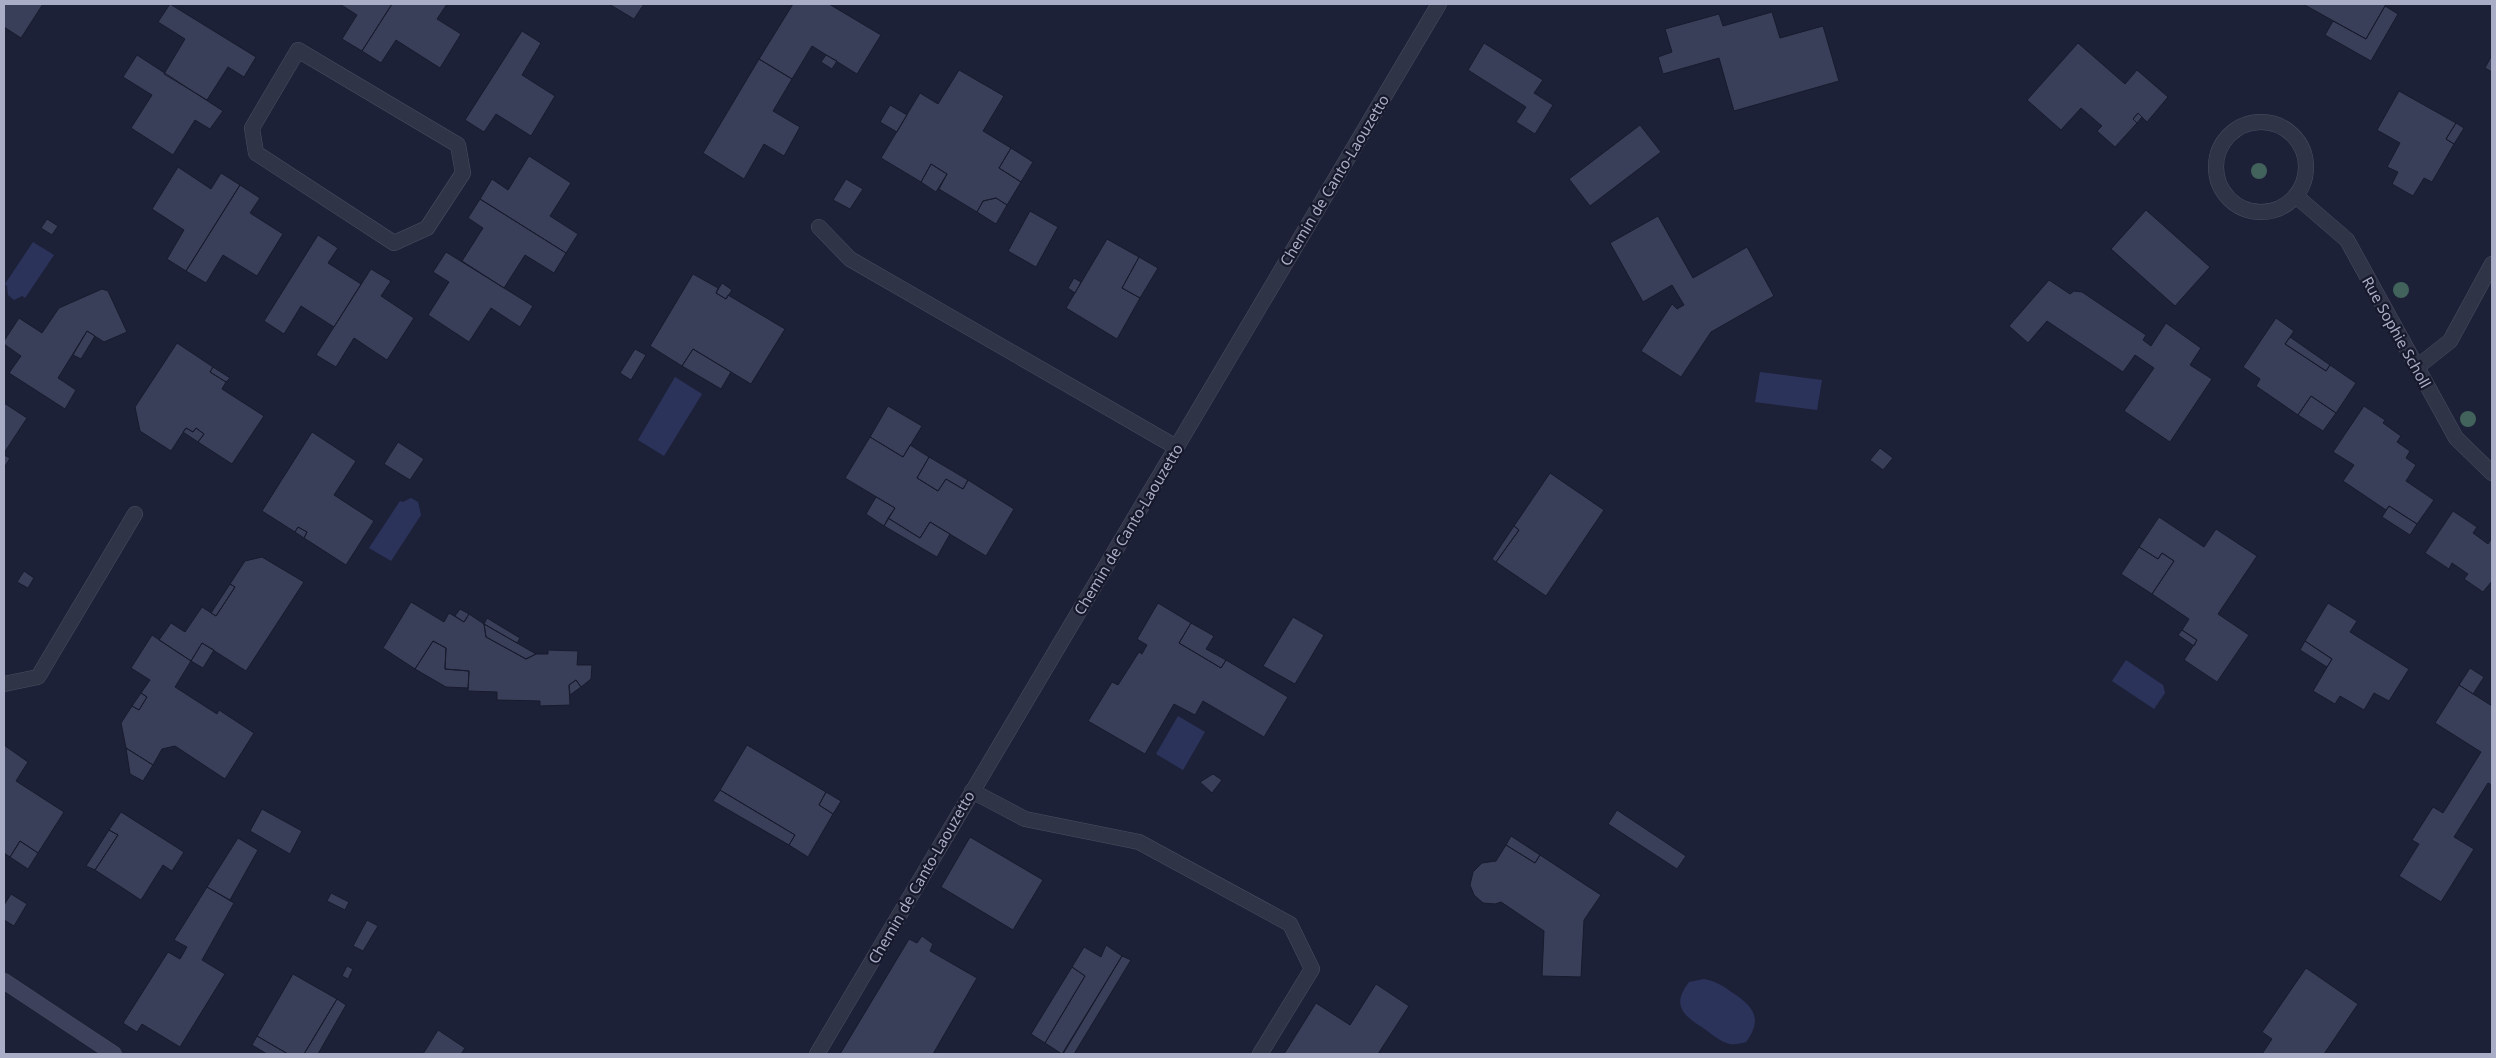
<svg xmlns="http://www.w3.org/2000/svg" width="2496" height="1058" viewBox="0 0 2496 1058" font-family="'Noto Sans',sans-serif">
<rect width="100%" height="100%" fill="#1d2137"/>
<!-- water -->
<path fill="#2b335b" d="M33 242 54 255 25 298 22 296 14 300 8 295 7 286 5 284Z
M1760 372 1822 380 1817 410 1755 402Z
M675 377 702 394 664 456 638 440Z
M411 498 418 502 421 515 391 561 369 548 400 501 403 502Z
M2126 660 2163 685 2165 693 2154 709 2112 681Z
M1178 716 1205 732 1183 770 1156 754Z
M1704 979C1716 981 1723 986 1733 993 1754 1007 1763 1019 1746 1042 1741 1043 1735 1045 1730 1044 1721 1042 1714 1036 1706 1030 1685 1016 1670 1007 1689 982Z"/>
<!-- building -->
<path fill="#3a3f59" stroke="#181b2e" d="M4 4H43L21 38 4 27Z
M170 4 256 57 244 77 228 67 207 100 164 74 185 39 158 22Z
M340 4H392L362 51 342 39 357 15Z
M392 4H447L437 19 461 34 440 68 396 40 381 63 362 51Z
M609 4H644L634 19Z
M793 4H829L881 35 857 74 812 46 792 79 759 59Z
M2303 4H2386L2366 39Z
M2385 6 2398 14 2371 61 2325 35 2333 21 2366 39Z
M1772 12 1780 38 1823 26 1839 81 1734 111 1719 58 1663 74 1658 57 1672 52 1665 29 1719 14 1723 26Z
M522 31 541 43 522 75 555 96 531 136 496 114 484 132 465 120Z
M1484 43 1543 80 1534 93 1553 105 1535 134 1516 122 1526 107 1468 70Z
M2078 43 2125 84 2137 70 2168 97 2147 122 2138 113 2133 119 2137 123 2115 147 2097 131 2102 126 2081 108 2061 130 2027 100Z
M137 55 223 111 210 129 195 120 173 155 131 128 152 95 123 77Z
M826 55 837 61 832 69 821 62Z
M2492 55V72L2485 68Z
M759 59 792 79 773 111 800 127 784 156 764 144 744 179 703 153Z
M959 70 1004 96 983 131 1011 148 999 168 1021 182 1007 205 996 198 983 201 977 212 939 189 947 174 931 164 921 182 881 158 920 93 938 104Z
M2399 91 2456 123 2446 139 2454 144 2432 182 2424 178 2413 196 2392 184 2398 172 2387 167 2400 143 2377 130Z
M890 105 907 115 897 132 880 122Z
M2138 113 2142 117 2137 123 2133 119Z
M2456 123 2464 128 2454 144 2446 139Z
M1640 125 1661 152 1590 206 1569 179Z
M1011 148 1033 162 1021 182 999 168Z
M529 156 571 183 550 216 578 234 566 253 480 199 492 179 508 190Z
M931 164 947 174 936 192 921 182Z
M178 167 211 189 221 173 240 185 186 271 167 259 184 230 152 209Z
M846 179 863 189 850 209 833 200Z
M240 185 260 198 250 213 283 234 257 276 223 255 206 283 186 271Z
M996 198 1007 205 996 224 977 212 983 201Z
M480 199 566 253 554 273 525 255 504 288 462 261 483 228 468 218Z
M2146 210 2210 267 2175 306 2111 249Z
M1030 211 1058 227 1036 267 1008 251Z
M1658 216 1693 278 1747 247 1774 296 1711 332 1681 377 1641 351 1672 304 1677 309 1684 305 1672 285 1643 302 1610 243Z
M47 219 58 226 52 235 41 228Z
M318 235 338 248 328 263 361 284 334 327 301 306 284 334 264 321Z
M1107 239 1139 257 1122 288 1140 298 1117 339 1066 308Z
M446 252 533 306 520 327 491 308 469 342 428 315 449 282 433 272Z
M1139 257 1158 268 1140 298 1122 288Z
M371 269 391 281 381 296 414 318 387 360 354 338 336 367 316 355Z
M693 274 718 288 716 293 726 299 728 295 785 329 751 384 693 349 682 366 650 346Z
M1074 278 1081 282 1075 293 1068 288Z
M2049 280 2070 294 2074 291 2082 292 2146 335 2143 340 2151 346 2166 323 2201 348 2190 365 2212 379 2170 442 2124 411 2154 368 2135 355 2123 372 2047 321 2028 343 2009 326Z
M722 283 732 290 726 299 716 293Z
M102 289 108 291 127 332 104 342 87 331 58 378 76 390 65 409 9 373 21 356 4 344V341L19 318 42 333 59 308Z
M2276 318 2294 331 2285 344 2326 371 2330 365 2356 383 2336 413 2311 396 2298 415 2256 386 2260 379 2243 367Z
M87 331 95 336 81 359 73 355Z
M2290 337 2330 365 2326 371 2285 344Z
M177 343 213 367 210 372 226 382 222 389 264 416 232 464 198 442 204 434 196 428 193 432 186 428 171 451 140 431 135 407Z
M635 349 646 355 631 380 620 373Z
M693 349 731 372 721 389 682 366Z
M213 367 230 378 226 382 210 372Z
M2311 396 2336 413 2323 431 2298 415Z
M4 403 27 418 4 453Z
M888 406 922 426 903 457 870 437Z
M2364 406 2385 420 2383 423 2401 436 2397 442 2410 451 2406 458 2416 465 2406 481 2434 500 2417 524 2389 506 2386 510 2343 481 2354 465 2333 452Z
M186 428 193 432 196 428 204 434 198 442 183 432Z
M312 432 356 461 334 495 374 521 346 565 304 538 307 532 298 527 295 532 262 511Z
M870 437 903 457 910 445 929 457 917 478 938 491 946 479 963 489 968 480 1014 509 986 556 930 522 920 538 888 518 895 508 845 478Z
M398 442 424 459 410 480 384 464Z
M1880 448 1893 458 1883 470 1870 460Z
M4 455 10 458 4 468Z
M929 457 968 480 963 489 946 479 938 491 917 478Z
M1550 473 1604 510 1546 596 1496 562 1519 530 1514 526Z
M876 497 895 508 884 526 866 514Z
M2389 506 2417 524 2410 535 2382 517Z
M2453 511 2477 527 2473 533 2488 544 2492 538V581L2483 592 2464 579 2468 574 2452 563 2449 569 2425 553Z
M2159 517 2204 547 2216 529 2257 556 2218 614 2249 635 2217 682 2184 660 2197 640 2182 630 2189 619 2152 594 2174 561 2162 553 2158 559 2139 547Z
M888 518 920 538 930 522 950 534 937 557 884 526Z
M1514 526 1519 530 1496 562 1492 559Z
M298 527 307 532 304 538 295 532Z
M2139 547 2158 559 2162 553 2174 561 2152 594 2121 574Z
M262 557 304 582 246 671 202 643 191 661 159 640 171 623 185 632 202 607 216 616 235 587 230 584 245 561Z
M24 571 34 578 28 588 17 582Z
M230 584 235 587 216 616 211 613Z
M411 602 444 622 449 613 464 622 469 614 484 624 486 637 526 659 536 654H548V650L578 651 577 665H592L591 679 581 687 576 680 569 685 570 705 540 706V701L497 700V692L468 691 469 671 445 669 446 648 433 641 415 669 383 648Z
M1158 603 1191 623 1179 643 1221 668 1226 660 1288 697 1264 737 1203 701 1195 715 1174 704 1145 754 1088 721 1112 682 1118 685 1139 652 1142 654 1147 645 1137 639Z
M2328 603 2357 621 2350 632 2409 669 2389 701 2374 693 2364 710 2340 696 2335 704 2313 691 2332 659 2305 641Z
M460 609 469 614 464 622 455 616Z
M1293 617 1324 635 1295 684 1263 666Z
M487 618 520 638 517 643 484 624Z
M1191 623 1214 636 1206 649 1226 660 1221 668 1179 643Z
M484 624 517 643 536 654 526 659 486 637Z
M2182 630 2197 640 2194 646 2178 635Z
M152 635 191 661 175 687 217 714 219 710 254 733 225 779 175 746 162 749 153 765 126 748 121 723 132 706 139 710 147 697 141 693 150 680 131 668Z
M433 641 446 648 445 669 469 671 468 688 446 687 415 669Z
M2305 641 2332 659 2327 667 2300 650Z
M202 643 214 650 203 668 191 661Z
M2470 668 2484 677 2473 694 2459 685Z
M576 680 581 687 570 695 569 685Z
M2459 685 2492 706V785L2488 783 2454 837 2474 849 2441 902 2399 876 2419 844 2412 840 2433 807 2443 813 2481 752 2435 723Z
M141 693 147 697 139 710 132 706Z
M4 745 28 762 16 781 64 812 38 853 20 841 10 857 4 853Z
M747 745 826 792 819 805 833 814 808 857 789 845 795 835 720 790Z
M126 748 153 765 143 781 130 774Z
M1213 774 1222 780 1212 793 1200 782Z
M720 790 795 835 789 845 713 801Z
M826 792 841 801 833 814 819 805Z
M262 809 302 831 290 854 250 831Z
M1617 810 1686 856 1677 869 1608 824Z
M121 812 184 852 172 871 163 865 141 900 95 870 118 835 109 830Z
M109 830 118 835 95 870 86 866Z
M1511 836 1540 855 1535 863 1506 845Z
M970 837 1043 880 1013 930 941 887Z
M238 838 258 850 230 900 207 887Z
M20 841 38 853 28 869 10 857Z
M1506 845 1535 863 1540 855 1601 895 1584 920 1581 977 1542 976 1544 931 1501 902 1495 904 1483 903 1474 895 1470 885 1473 872 1482 863 1496 861Z
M207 887 234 903 202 960 225 974 180 1047 142 1024 137 1032 123 1023 168 952 180 959 187 947 174 940Z
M331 893 349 902 345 910 327 901Z
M11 894 27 904 14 926 4 920V905Z
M367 920 378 926 363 951 353 946Z
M922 936 933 944 930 951 977 978 933 1054H840L909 939 917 943Z
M1106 945 1122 956 1062 1054 1045 1043 1085 976 1072 967 1084 947 1101 957Z
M1122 956 1131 960 1074 1054H1063Z
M347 966 353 969 348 979 342 976Z
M1072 967 1085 976 1045 1043 1031 1034Z
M2306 968 2358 1004 2324 1054H2262L2272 1039 2262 1032Z
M293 974 337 999 304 1054H288L257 1036Z
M1376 984 1409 1006 1378 1054H1284L1316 1003 1350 1025Z
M337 999 346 1005 318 1054H304Z
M438 1030 465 1048 461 1054H423Z
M257 1036 288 1054H267L252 1045Z"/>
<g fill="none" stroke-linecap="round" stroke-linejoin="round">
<defs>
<path id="lane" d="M298 50 458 145 463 173 427 228 394 243 256 153 252 128Z
M819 227 850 259 1176 447
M2417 367 2450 341 2492 264
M4 684 38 677 135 514
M972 791 1025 819 1139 842 1290 924 1312 969 1260 1054"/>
<path id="street" d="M2216 167a45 45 0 1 1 90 0a45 45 0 1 1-90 0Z
M2296 196 2347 240 2456 438 2492 473
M817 1054 1439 4"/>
<path id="secondary" d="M4 981 114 1054"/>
</defs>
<!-- lane casing -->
<use href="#lane" stroke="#4b4e63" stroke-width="16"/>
<!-- street casing -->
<use href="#street" stroke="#4b4e63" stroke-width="16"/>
<!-- secondary casing -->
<use href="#secondary" stroke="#4b4e63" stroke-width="16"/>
<!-- lane -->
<use href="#lane" stroke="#303447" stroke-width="15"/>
<!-- street -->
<use href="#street" stroke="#303447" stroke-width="15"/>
<!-- secondary -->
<use href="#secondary" stroke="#3e415b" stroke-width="15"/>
</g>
<!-- trees -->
<g fill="#42625c">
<circle cx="2259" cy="171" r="8"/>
<circle cx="2401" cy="290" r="8"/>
<circle cx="2468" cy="419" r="8"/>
</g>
<g text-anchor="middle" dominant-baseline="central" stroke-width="4.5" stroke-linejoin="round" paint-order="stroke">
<!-- street labels -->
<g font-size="15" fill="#a9adc5" stroke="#16192b">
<text transform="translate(1334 180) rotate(-59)">Chemin de Canto-Laouzetto</text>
<text transform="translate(2397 332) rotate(61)">Rue Sophie Scholl</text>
<text transform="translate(1128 529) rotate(-59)">Chemin de Canto-Laouzetto</text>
<text transform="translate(921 877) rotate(-60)">Chemin de Canto-Laouzetto</text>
</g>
</g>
<!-- border -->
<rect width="2496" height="1058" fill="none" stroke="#a9adc5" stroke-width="10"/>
</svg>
